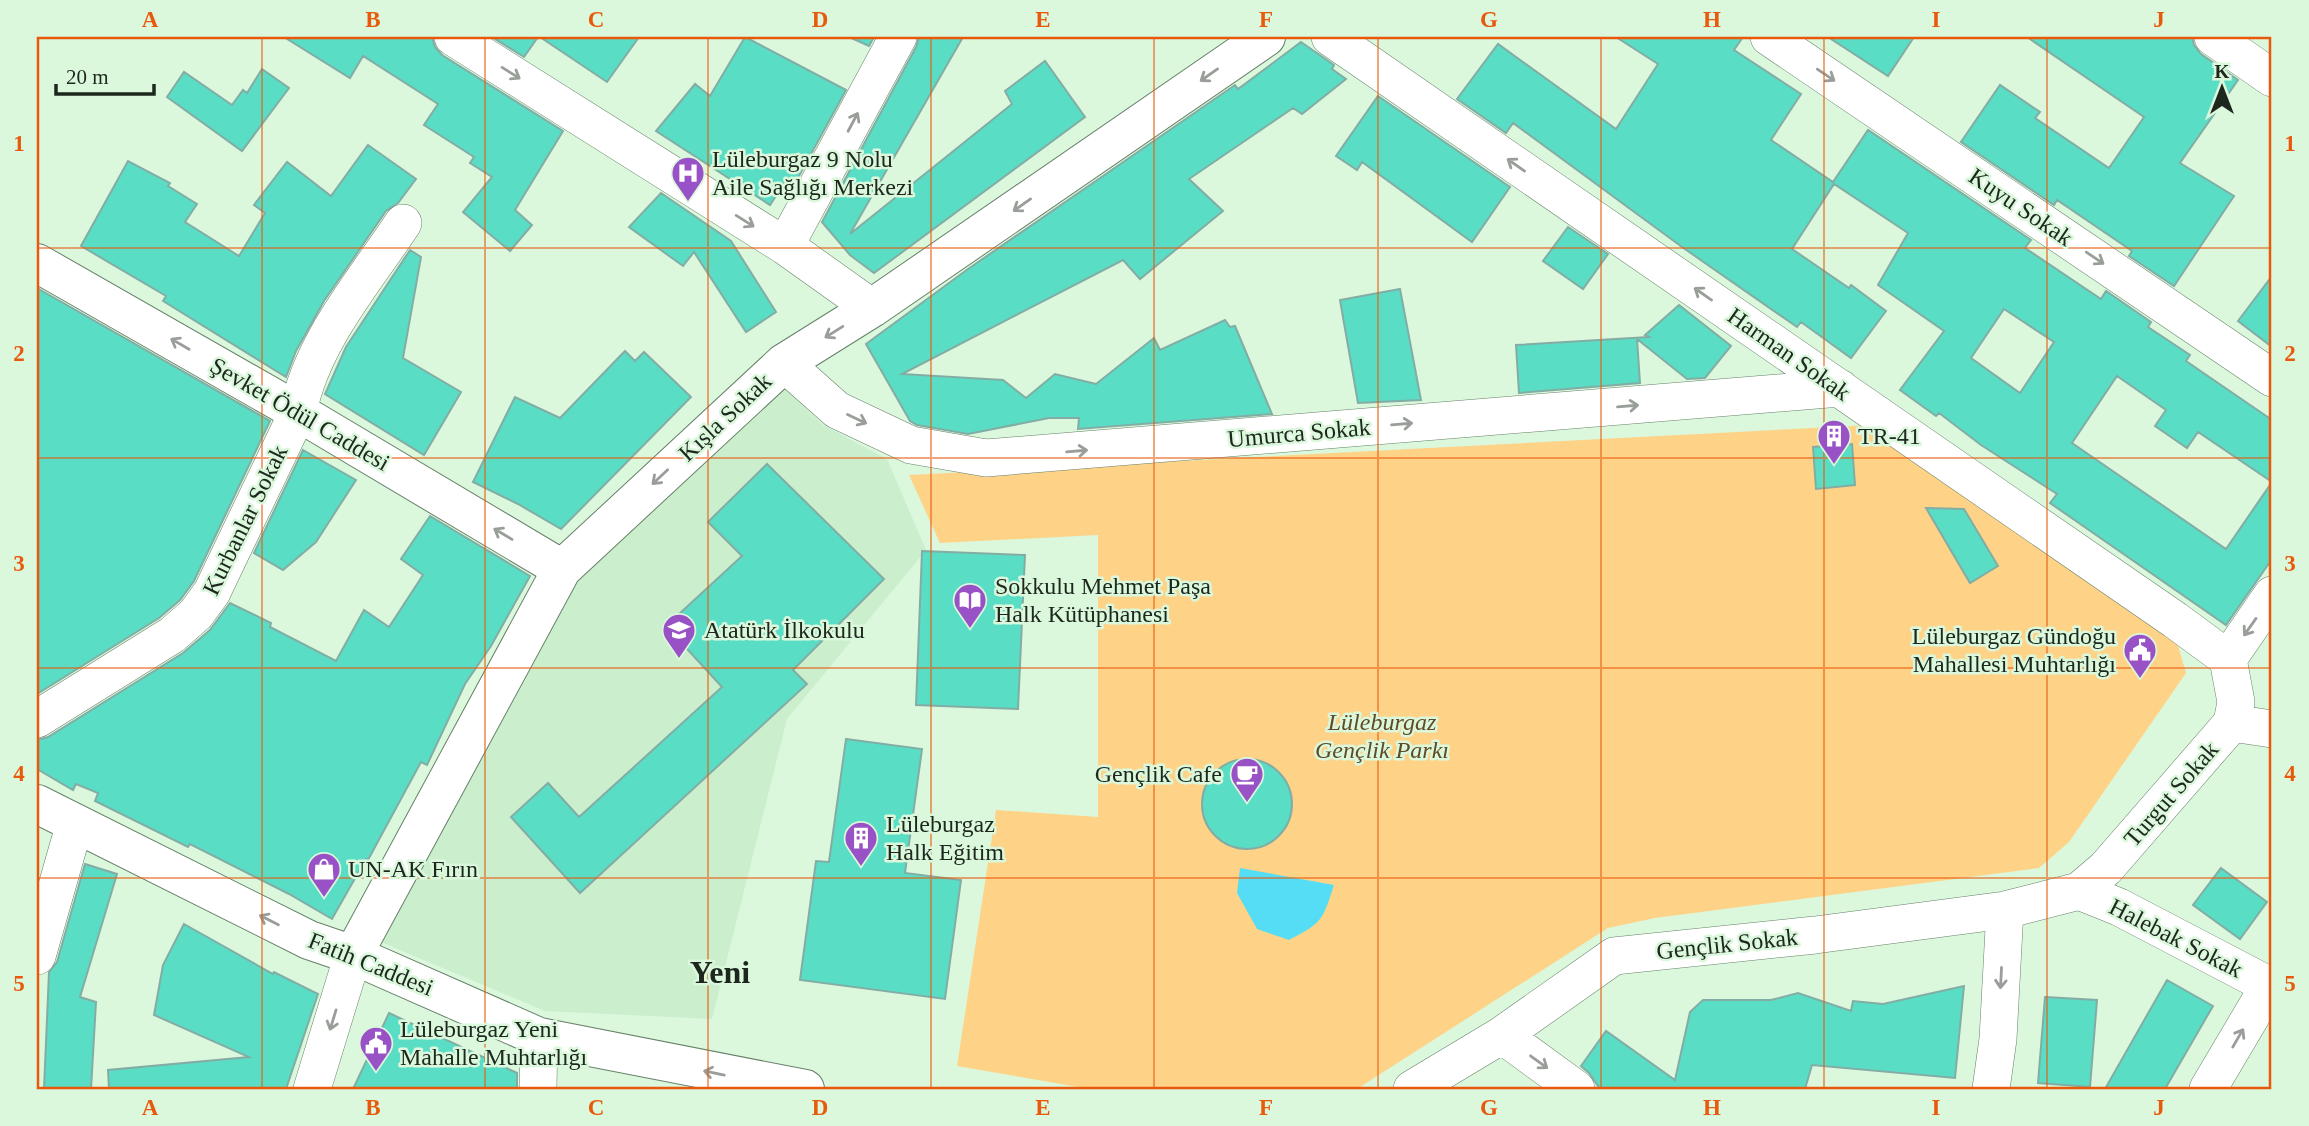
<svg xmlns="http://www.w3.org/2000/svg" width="2309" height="1126" viewBox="0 0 2309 1126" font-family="Georgia,serif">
<rect width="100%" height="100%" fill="#dbf8dd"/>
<!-- built -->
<path fill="#cbeecd" d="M782 386 823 425 887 459 926 550 787 719 712 1019 545 1011 376 940 555 602Z"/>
<!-- green -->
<path fill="#fed387" d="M1871 425 2175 635 2186 673 2069 842 2039 868 1655 918 1608 928 1357 1089H1090L957 1066 996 810 1098 817V535L940 543 909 475Z"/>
<!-- water -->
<path fill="#55ddf5" d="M1240 868 1334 885C1322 921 1323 922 1289 940L1257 929 1237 893Z"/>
<!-- building -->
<path fill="#59ddc5" stroke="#83ada4" stroke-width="2" fill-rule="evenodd" d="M284 37H432L435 47 442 55 563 131 515 210 532 225 510 251 463 212 492 177 470 163 474 157 424 125 438 104 363 56 350 78Z
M492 37H538L524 57Z
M540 37H639L607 82Z
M745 37 846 90 793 187 787 179 770 205 656 131 695 84 710 96Z
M849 37H874L869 46Z
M919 37H963L850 234 1012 104 1005 91 1045 61 1085 117 874 273 850 255 822 222 916 47Z
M1616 37H1743L1734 50 1801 94 1771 140 1833 182 1868 130 2031 240 2025 248 2101 299 2106 291 2151 322 2148 327 2190 355 2186 361 2272 420V559L2226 625 2050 503 2057 494 1981 445 1939 413 1936 416 1900 390 1944 331 1878 285 1908 233 1834 184 1792 249 1849 288 1851 285 1886 311 1851 358 1801 322 1797 327 1682 247 1513 123 1506 133 1457 99 1498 44 1616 129 1658 64ZM2004 309 2054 342 2020 393 1971 358ZM2117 376 2166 410 2155 426 2187 448 2198 432 2272 482 2226 549 2072 443Z
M1828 37H1914L1888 76Z
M2027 37H2192L2194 45 2201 54 2238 80 2180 163 2234 196 2174 286 2129 256 2132 251 2057 200 2054 205 1961 142 2000 85 2040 112 2035 118 2109 168 2144 117Z
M1301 42 1334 65 1332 69 1346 79 1302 114 1293 108 1189 179 1223 211 1140 279 1123 260 902 374 1003 380 1026 398 1055 374 1096 384 1154 338 1160 350 1225 320 1230 327 1235 326 1272 414 1078 429 1079 418H1049L968 434 917 425 910 421 866 344 968 269 1235 85 1238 89Z
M262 69 289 88 242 151 167 97 184 72 232 105 243 90 247 93Z
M1378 96 1510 187 1472 242 1362 162 1357 170 1336 156Z
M368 145 416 179 398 203 386 211 324 301 296 351 286 377 163 301 166 296 81 246 128 161 170 183 168 186 197 204 185 222 239 256 265 213 254 205 287 162 331 196Z
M661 193 731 241 776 312 746 332 694 252 683 266 629 227Z
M1568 227 1608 254 1583 289 1543 261Z
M410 250 421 257 403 358 461 392 424 455 325 394 346 347Z
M2272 276V347L2238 321Z
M37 288 270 421 194 581 180 600 159 618 37 694Z
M1400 289 1421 400 1358 403 1340 300Z
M1679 305 1731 346 1705 378 1687 379 1637 339 1640 383 1519 393 1516 345 1649 337 1645 335Z
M625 351 635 361 644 352 691 397 561 529 518 504 473 482 515 397 560 418Z
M1852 444 1855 485 1816 489 1813 447Z
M303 450 356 480 316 542 283 570 254 553Z
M767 464 884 579 793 670 807 684 580 893 511 817 548 783 579 817 722 687 666 626 742 556 708 522Z
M1926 508 1964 509 1998 566 1970 583Z
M430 516 530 576 491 646 465 684 427 765 421 762 368 860 366 859 332 919 289 894 190 844 188 847 95 801 98 793 76 784 73 790 37 769V740L48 737 183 653 210 630 230 603 271 623 270 627 336 661 364 610 389 627 423 575 401 559Z
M922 551 1025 555 1018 709 916 705Z
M846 739 922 749 905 873 961 880 945 999 800 980 816 861 829 862Z
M1202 804a45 45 0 1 1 90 0a45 45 0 1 1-90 0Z
M85 864 117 874 80 997 96 1002 91 1089H44L49 972 57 962Z
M2221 868 2267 902 2240 939 2193 905Z
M184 924 273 974 274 972 318 994 286 1089H109L108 1070 249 1057 154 1015 163 965Z
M2167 980 2213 1006 2165 1089H2105Z
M1964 986 1955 1078 1812 1065 1805 1089H1600L1589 1073 1581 1066 1606 1031 1675 1080 1690 1012 1703 1000H1771L1798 993 1851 1011 1853 1001 1883 1004Z
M2045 997 2097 1000 2090 1087 2038 1083Z
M389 1013 517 1073V1089H353Z"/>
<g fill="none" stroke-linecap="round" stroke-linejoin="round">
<defs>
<path id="street" d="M453 37 785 246 872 308
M1330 37 2175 620 2228 659 2236 702 2232 723 2106 868 2079 891 2005 910 1815 935 1614 956 1502 1035 1412 1089
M1769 37 2272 378
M2213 37 2272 78
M785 246 898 37
M784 363 837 410 911 445 986 458 1840 388
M2228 659 2272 595
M37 719 172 635 196 614 212 592 298 412C312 341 364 282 403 223
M2232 723 2272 729
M2079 891 2119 907 2272 987
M37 956 75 823
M1502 1035 1576 1089
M312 1089 353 955
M538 1089 539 1037
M1991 1089 1998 1039 2005 910
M2208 1089 2269 986"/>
<path id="secondary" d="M37 263 298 412 562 569
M37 804 309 940 353 955 539 1037 805 1089
M353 955 562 569 784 363 872 308 1266 37"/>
</defs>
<!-- street casing -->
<use href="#street" stroke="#678169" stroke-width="38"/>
<!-- secondary casing -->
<use href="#secondary" stroke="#678169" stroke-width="40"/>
<!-- street -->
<use href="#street" stroke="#fff" stroke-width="37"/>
<!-- secondary -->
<use href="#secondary" stroke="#fff" stroke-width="38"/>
</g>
<!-- one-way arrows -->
<defs><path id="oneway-shaft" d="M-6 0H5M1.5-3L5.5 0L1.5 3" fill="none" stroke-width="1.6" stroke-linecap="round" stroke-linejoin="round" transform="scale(1.75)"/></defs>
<g stroke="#999e99">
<use href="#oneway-shaft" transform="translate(511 73) rotate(32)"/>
<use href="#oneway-shaft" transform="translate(1209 75) rotate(145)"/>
<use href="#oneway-shaft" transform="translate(1826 75) rotate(34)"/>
<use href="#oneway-shaft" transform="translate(853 122) rotate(-62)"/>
<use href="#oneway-shaft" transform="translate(1516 165) rotate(-145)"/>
<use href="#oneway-shaft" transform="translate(1022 205) rotate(145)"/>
<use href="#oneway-shaft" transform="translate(745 221) rotate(32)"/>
<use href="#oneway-shaft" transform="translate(2095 258) rotate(34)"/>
<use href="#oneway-shaft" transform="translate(1703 294) rotate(-145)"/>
<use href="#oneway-shaft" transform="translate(834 332) rotate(148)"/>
<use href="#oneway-shaft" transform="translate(180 344) rotate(-150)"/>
<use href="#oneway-shaft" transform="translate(1628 406) rotate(-5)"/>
<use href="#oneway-shaft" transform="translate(857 419) rotate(25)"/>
<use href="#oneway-shaft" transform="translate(1402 424) rotate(-5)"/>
<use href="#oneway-shaft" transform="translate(1077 451) rotate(-5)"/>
<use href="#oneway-shaft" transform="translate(660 477) rotate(137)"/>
<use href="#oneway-shaft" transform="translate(503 534) rotate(-149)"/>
<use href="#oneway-shaft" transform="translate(2250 627) rotate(125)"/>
<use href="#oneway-shaft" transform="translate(269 920) rotate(-153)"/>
<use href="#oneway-shaft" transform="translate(2001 978) rotate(93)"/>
<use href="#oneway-shaft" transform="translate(333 1020) rotate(107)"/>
<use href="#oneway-shaft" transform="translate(2238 1038) rotate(-60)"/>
<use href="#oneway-shaft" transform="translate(1539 1062) rotate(36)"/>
<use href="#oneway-shaft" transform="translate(714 1073) rotate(-168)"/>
</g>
<!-- grid -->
<path fill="none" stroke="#e8590c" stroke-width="2" stroke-opacity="0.55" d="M262 37V1089M485 37V1089M708 37V1089M931 37V1089M1154 37V1089M1378 37V1089M1601 37V1089M1824 37V1089M2047 37V1089M37 248H2272M37 458H2272M37 668H2272M37 878H2272"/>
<!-- icons -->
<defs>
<symbol id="hospital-pin" viewBox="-11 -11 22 30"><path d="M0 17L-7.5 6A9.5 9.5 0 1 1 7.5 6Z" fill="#9952c6" stroke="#dbf8dd"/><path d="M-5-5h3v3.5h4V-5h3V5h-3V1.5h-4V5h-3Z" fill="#fff"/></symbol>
<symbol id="building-pin" viewBox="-11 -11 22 30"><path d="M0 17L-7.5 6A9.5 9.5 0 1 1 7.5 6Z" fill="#9952c6" stroke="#dbf8dd"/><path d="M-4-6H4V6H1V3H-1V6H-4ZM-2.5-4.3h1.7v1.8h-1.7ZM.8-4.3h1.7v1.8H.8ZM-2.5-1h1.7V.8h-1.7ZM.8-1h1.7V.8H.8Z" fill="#fff"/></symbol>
<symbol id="library-pin" viewBox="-11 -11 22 30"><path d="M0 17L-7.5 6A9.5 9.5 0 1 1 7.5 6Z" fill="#9952c6" stroke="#dbf8dd"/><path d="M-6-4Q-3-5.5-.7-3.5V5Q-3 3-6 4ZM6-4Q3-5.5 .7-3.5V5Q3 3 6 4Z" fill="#fff"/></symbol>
<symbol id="school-pin" viewBox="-11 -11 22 30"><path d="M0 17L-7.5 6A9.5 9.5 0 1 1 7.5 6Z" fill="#9952c6" stroke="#dbf8dd"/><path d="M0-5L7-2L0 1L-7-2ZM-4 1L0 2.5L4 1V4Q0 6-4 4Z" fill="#fff"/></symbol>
<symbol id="civic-pin" viewBox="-11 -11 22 30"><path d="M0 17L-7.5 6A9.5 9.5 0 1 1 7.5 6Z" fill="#9952c6" stroke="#dbf8dd"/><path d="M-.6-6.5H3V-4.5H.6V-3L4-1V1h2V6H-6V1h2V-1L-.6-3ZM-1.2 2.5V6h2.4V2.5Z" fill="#fff"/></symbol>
<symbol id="cafe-pin" viewBox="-11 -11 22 30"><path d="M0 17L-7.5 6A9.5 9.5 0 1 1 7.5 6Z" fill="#9952c6" stroke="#dbf8dd"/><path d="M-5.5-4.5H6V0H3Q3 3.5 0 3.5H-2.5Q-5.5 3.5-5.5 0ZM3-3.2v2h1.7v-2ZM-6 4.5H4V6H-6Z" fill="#fff"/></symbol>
<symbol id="shop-pin" viewBox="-11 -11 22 30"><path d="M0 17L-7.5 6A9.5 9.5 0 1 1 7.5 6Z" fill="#9952c6" stroke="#dbf8dd"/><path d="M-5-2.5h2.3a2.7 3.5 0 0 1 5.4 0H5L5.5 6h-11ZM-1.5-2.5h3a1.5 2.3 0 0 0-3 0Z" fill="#fff"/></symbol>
</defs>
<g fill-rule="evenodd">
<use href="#hospital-pin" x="669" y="154" width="38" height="52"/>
<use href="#building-pin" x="1815" y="417" width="38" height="52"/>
<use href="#library-pin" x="951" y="581" width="38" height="52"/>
<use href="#school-pin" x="660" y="611" width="38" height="52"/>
<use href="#civic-pin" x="2121" y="631" width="38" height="52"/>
<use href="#cafe-pin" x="1228" y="755" width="38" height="52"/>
<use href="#building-pin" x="842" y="819" width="38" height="52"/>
<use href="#shop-pin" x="305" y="850" width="38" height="52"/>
<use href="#civic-pin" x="357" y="1024" width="38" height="52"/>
</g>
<g text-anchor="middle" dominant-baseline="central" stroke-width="5" stroke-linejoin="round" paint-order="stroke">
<!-- poi labels -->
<g font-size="24" fill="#1d271d" stroke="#dbf8dd" text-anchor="start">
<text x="712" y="159">Lüleburgaz 9 Nolu<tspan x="712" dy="28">Aile Sağlığı Merkezi</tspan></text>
<text x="1858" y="436">TR-41</text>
<text x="995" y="586">Sokkulu Mehmet Paşa<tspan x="995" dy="28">Halk Kütüphanesi</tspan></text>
<text x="704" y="630">Atatürk İlkokulu</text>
<text x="2116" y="636" text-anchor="end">Lüleburgaz Gündoğu<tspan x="2116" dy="28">Mahallesi Muhtarlığı</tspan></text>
<text x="1222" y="774" text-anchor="end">Gençlik Cafe</text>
<text x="886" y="824">Lüleburgaz<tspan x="886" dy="28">Halk Eğitim</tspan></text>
<text x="348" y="869">UN-AK Fırın</text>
<text x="400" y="1029">Lüleburgaz Yeni<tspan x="400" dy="28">Mahalle Muhtarlığı</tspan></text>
</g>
<!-- street labels -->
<g font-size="24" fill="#1d271d" stroke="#dbf8dd">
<text transform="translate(2021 207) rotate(34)">Kuyu Sokak</text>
<text transform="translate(1789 354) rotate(35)">Harman Sokak</text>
<text transform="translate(300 414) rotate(30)">Şevket Ödül Caddesi</text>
<text transform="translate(725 417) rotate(-43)">Kışla Sokak</text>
<text transform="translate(1299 433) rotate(-5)">Umurca Sokak</text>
<text transform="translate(245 520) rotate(-64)">Kurbanlar Sokak</text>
<text transform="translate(2171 794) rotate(-49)">Turgut Sokak</text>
<text transform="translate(2176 938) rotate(27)">Halebak Sokak</text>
<text transform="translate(1727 944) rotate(-6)">Gençlik Sokak</text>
<text transform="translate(371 964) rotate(22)">Fatih Caddesi</text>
</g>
<!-- park labels -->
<g font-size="24" font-style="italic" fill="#604b26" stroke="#dbf8dd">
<text x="1382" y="722">Lüleburgaz<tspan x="1382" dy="28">Gençlik Parkı</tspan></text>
</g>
<!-- district labels -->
<g font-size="32" font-weight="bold" fill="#1d271d" stroke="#dbf8dd">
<text x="720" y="972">Yeni</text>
</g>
</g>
<!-- border -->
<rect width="2309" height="1126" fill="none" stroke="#dbf8dd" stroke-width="77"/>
<!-- north arrow -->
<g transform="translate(2222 88)" stroke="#dbf8dd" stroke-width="5" paint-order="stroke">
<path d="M0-5L12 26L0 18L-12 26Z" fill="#1d271d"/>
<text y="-10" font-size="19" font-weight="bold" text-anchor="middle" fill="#1d271d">K</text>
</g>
<!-- scale -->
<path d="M56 84v10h98v-10" fill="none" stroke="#1d271d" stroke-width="3.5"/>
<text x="66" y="84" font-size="21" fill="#1d271d" stroke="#dbf8dd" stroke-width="5" paint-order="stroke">20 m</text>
<rect x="38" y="38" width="2232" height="1050" fill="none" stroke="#e8590c" stroke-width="2.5"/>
<g font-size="23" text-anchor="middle" font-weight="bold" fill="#e8590c">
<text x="150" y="27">A</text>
<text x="373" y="27">B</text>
<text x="596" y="27">C</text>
<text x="820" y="27">D</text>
<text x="1043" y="27">E</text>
<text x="1266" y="27">F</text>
<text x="1489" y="27">G</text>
<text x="1712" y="27">H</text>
<text x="1936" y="27">I</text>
<text x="2159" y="27">J</text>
<text x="19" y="151">1</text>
<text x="2290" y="151">1</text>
<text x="19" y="361">2</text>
<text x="2290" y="361">2</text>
<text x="19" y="571">3</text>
<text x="2290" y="571">3</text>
<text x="19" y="781">4</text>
<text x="2290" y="781">4</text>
<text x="19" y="991">5</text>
<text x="2290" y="991">5</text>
<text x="150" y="1115">A</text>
<text x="373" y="1115">B</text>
<text x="596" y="1115">C</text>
<text x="820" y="1115">D</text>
<text x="1043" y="1115">E</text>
<text x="1266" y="1115">F</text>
<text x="1489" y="1115">G</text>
<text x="1712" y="1115">H</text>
<text x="1936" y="1115">I</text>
<text x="2159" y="1115">J</text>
</g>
</svg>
